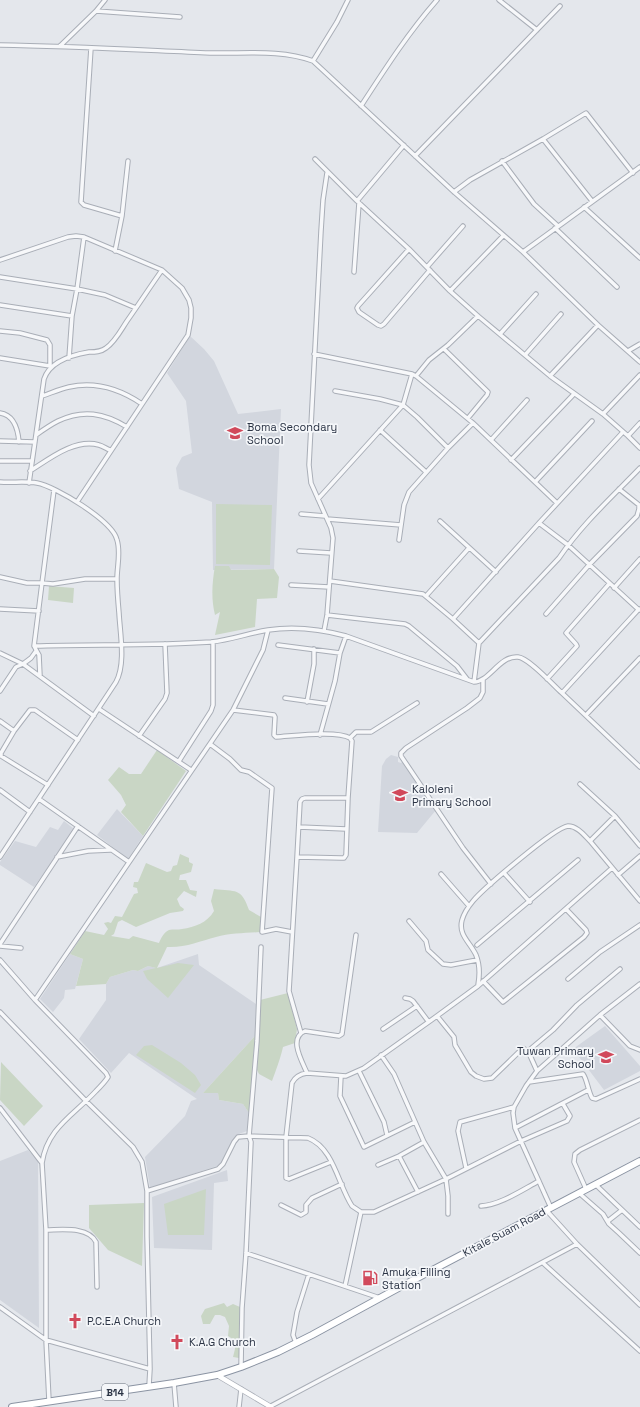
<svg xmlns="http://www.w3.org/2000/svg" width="640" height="1407" viewBox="0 0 640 1407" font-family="'Space Grotesk',sans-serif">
<rect width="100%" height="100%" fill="#e4e7ec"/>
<!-- built -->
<path fill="#d2d6de" d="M190 336 204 349 214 361 238 414 281 409 274 569 213 570 212 502 179 489 176 468 182 457 192 453 186 401 167 373Z
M391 755 398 757V762L401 763 403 761 436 810 417 833 378 832 382 766 386 759Z
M117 809 143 836 128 859 97 835Z
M64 821 74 829 34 887 0 865V862L15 841 36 847 50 827 58 830Z
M70 954 83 959 75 989 65 990 64 998 53 1012 40 999Z
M198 954 199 965 256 1004 255 1036 203 1093H218L219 1100 243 1104 249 1113 247 1131 239 1134 220 1165 150 1188 145 1157 185 1116 191 1101 197 1099 129 1053 111 1073 79 1039 106 1000V984L110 977 133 970 138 971 148 966 157 968Z
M605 1026 640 1066V1071L604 1090 573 1049Z
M28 1150 38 1161 39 1328 0 1300V1161Z
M227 1170 228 1181 214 1183 212 1250 154 1248 152 1197Z"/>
<!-- green -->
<path fill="#c9d6c5" d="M216 504 272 505 270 565 216 564Z
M215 566H229L231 570 274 569 279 577 277 598 257 599 255 627 215 635 220 612 215 615C211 599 212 583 215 566Z
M49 586 74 588 73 603 48 600Z
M157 750 186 771 143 836 121 812 126 805 121 795 108 780 119 767 129 774H141Z
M180 854 189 858V862L193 864 191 872 180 875 179 880H186L190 890 197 891 196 897 184 891 177 899 180 906 184 909 183 911 170 913 136 927 122 920 118 922 114 934 111 936 129 939 133 936 159 943C161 938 164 932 169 930 173 929 178 930 182 929 195 927 207 923 214 911L211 901 214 889C236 892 241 887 249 910L261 917 260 932C246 933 230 933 216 937 200 941 185 948 167 947L157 968 178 963 194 965 168 998 147 979 143 971 156 968 148 966 138 971 133 970 110 977 106 984 76 986 83 959 70 954 85 931 104 935 108 929 104 923 108 922 111 923 115 916 122 917 134 894 138 893 137 888 133 887 134 882H138L146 863 167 872 171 871 173 866 177 865Z
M288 993 297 1029 295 1043 283 1047C280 1060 276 1070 272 1081L259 1074 257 1070 260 1000Z
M255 1036 249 1113 243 1104 219 1100 218 1093H203Z
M152 1045 181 1063 195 1075 201 1085 195 1093 136 1055 144 1046Z
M1 1062 43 1106 24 1126 0 1100Z
M206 1189 204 1235H168L164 1204Z
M144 1203 142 1266 108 1250 89 1228V1205Z
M224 1303 227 1307 233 1304 240 1307 239 1358 233 1357 235 1349 234 1340 228 1336 229 1326 225 1317 220 1315H215L210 1324H203L201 1316 205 1309Z"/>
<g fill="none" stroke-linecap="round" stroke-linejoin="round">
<defs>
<path id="street" d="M499 0 537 30
M96 11 180 17
M0 45C70 46 140 50 210 53 244 54 280 49 313 61L454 192 523 252 598 325 640 362
M60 46 96 11 105 0
M91 48 81 202 84 205 122 216
M313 61 337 22 348 0
M361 106C385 69 408 33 437 0
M543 139 592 201
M415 156 560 6
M315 159 357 201 409 249 450 291 478 316 550 376 603 414 628 436 640 448
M502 161 534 204 558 226
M454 192 470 180 543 139 586 113 633 173
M357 201 404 145
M584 207 640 258
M555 228 617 287
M84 237 77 289 105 295 136 308
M409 249 358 306 357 308 359 312 378 325 381 326 384 324 430 270
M115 251 122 216 128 161
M523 252 640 167
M0 260 68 237 76 236 84 237 162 270 182 288 189 300 191 308V318L188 335 77 502
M427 267 463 226
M354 272 359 203
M0 277 77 289 72 316 69 358
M450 291 503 236
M0 305 72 316
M0 331 20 333 47 340 50 345V366
M500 334 536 294
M444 349 488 392 487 395 468 418
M628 351 640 344
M314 354 412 374 416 376 473 423 557 503
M525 355 561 314
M0 358 50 366
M416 376 429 360 448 345 478 316
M550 376 598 325
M335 391 380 399 403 405 412 374
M42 396C51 393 60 389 69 387 96 381 120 389 142 404
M0 413C14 415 18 430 19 442
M603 414 640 375
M380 430 426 472
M36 435C43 430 50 425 58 421 83 409 104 413 127 427
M628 436 640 423
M491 440 527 400
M0 441 35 442
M511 460 574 394
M0 461H32
M30 471C49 459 75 438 99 445 103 446 107 449 110 450
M536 481 592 421
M0 482C12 483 25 481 37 483 55 486 113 521 117 540 121 552 117 566 117 579 117 590 118 602 119 613 120 633 126 664 116 682L0 857
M29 483 44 379C50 361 71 355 89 352 95 352 101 352 106 348 115 342 121 330 127 321 139 304 150 287 162 270
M318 499 403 405 417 417 448 448
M301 514 325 516
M327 519 401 525
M440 521 496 572
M539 523 568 545 639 610
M399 540 404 505 409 492 448 448 473 423
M299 551 331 553
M0 577 27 583H42L54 490
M330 581 423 594 453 619 539 523 623 432
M291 585 329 587
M614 588 640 559
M426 596 469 548
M0 609 39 611
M546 614 589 565 637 516 639 509V505L619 489
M327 615 405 624 409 626 457 666 467 679
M453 619 479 643 474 682
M324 631 327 615 333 538 331 528 311 483 309 465 321 231 323 200 327 173
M479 643 559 558C582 524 612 497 640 468
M278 645 340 653
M34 646C93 644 152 646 211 642 231 640 249 633 268 630 294 626 320 629 346 636L474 682C489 682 500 655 518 657 529 658 553 685 562 693 588 718 614 742 640 767
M0 653 23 664 31 658 36 651
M40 676 39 655 34 646 42 583 53 584 85 579H117
M483 679V692L480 698 467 708 406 748 401 753V756L463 848 491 884
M547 679 577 646 576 644 566 633 609 584
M0 691 16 667 23 664 94 716
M562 693 639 609
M285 698 328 704
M307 702 314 664V649
M99 709 191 770
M233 710 274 715 275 717 274 735 276 737C293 736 337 730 350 738L352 741 348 798 346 855 344 858H341L297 857 300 802 302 799 305 798H348
M586 715 640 658
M0 721 14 731
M320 735 335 681 340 653 346 636
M139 736 165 699 167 693 165 644
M350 738 356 732H371L417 703
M210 744 230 759 241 770 249 772 272 788 262 932 276 929 292 932
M179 761 211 711 213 705V642
M580 784 615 816
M48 785 1 756V753L14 731 30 710H35L78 740
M0 790 30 812
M39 799 129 862
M299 827 346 829
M590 841 615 816 640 846
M57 857 88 851 110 850
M297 857 289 991 301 1033
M504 873 530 902
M441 874 469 906
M618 875 640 856
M409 921 426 941 428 950 443 964 451 965 477 960
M0 944 78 826
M477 945 578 860
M0 946 21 948
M0 960 35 1000
M568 979 600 952 640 925
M483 981 503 1002 584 937 587 933 586 930 566 909
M478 985C480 974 480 965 476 955 470 942 458 935 462 920 464 913 468 907 473 901 483 889 555 827 568 826 577 826 584 835 590 841L640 901
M405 998 410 999 413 1001 428 1021
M0 1012 86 1101 133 1147 142 1162 147 1191V1236L150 1369 149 1386
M600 1015 630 1046 640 1050
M437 1016 454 1037 455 1045 471 1072 476 1076 484 1079 492 1078 523 1048 528 1051 537 1071
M383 1029 417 1006
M528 1051 553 1030 577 1005 620 969
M381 1055 394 1074 424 1142 446 1179 448 1196V1214
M359 1071 384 1122 387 1135
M307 1073C302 1061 288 1038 305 1031L339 1036 342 1034 356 935
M341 1076 340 1096 364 1147 415 1122
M529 1082 583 1074C587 1079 588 1091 592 1098L596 1099 640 1079
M0 1108 42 1163
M515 1128 588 1090
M399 1156 418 1192
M331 1162 289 1179 286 1178V1137L292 1083C295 1077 300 1074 307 1073L346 1076 364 1068 437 1016 478 986 612 868
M378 1165 399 1156 424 1142
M466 1168 458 1131 460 1122 514 1107
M596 1185 640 1227
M586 1189 574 1162 575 1154 580 1150 640 1120
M147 1191 218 1169 223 1164 234 1142 238 1137 249 1136 308 1138C334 1148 338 1185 352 1206L361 1212H374L446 1179 521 1141 567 1121 570 1116 563 1104
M579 1193 603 1214 609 1224 619 1233 640 1253
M281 1205 301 1215 306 1212V1205L312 1198 342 1184
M481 1206C500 1205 522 1190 539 1181
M551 1208 515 1128 513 1113 514 1107 526 1086 537 1071 600 1015 640 984
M547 1211 577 1244 640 1305
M608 1221 622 1210
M46 1230C61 1230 88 1226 96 1242L97 1287
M246 1253 380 1298
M543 1263 640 1351
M345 1286 361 1212
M0 1307 46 1340 150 1369
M296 1343 293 1335 297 1312 309 1274
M241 1367 242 1308 246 1253 251 1142 249 1136 257 1041 261 947
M174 1383 176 1407
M49 1401 46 1340V1230L42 1163C47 1128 74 1115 96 1091 100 1087 105 1082 108 1077L106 1073 35 1000 233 710 263 650 268 630
M271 1406 577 1244
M239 1407 241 1389"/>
<path id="secondary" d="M217 1375 271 1407"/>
<path id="highway" d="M12 1407 174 1383 217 1375 241 1367 278 1352 312 1335 402 1286 640 1161"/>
</defs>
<!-- street casing -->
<use href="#street" stroke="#a9aeb7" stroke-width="5.5"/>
<!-- secondary casing -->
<use href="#secondary" stroke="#a9aeb7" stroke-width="6"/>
<!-- highway casing -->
<use href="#highway" stroke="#8b94a3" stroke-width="8"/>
<!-- street -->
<use href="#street" stroke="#f7f8fa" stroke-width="3.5"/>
<!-- secondary -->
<use href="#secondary" stroke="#fff" stroke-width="4.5"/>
<!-- highway -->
<use href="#highway" stroke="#fff" stroke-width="6"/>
</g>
<!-- icons -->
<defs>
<symbol id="school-bare" viewBox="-9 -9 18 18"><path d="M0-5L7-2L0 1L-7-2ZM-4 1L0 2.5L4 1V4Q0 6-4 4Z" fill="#d1495b" stroke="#f4f6f9" stroke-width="2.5" paint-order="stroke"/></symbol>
<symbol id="fuel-bare" viewBox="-9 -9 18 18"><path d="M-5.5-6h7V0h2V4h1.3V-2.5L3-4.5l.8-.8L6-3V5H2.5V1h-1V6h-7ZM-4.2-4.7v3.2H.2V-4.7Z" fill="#d1495b" stroke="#f4f6f9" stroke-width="2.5" paint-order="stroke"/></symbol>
<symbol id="church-bare" viewBox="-9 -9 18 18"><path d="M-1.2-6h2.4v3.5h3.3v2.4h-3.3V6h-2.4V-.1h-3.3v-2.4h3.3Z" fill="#d1495b" stroke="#f4f6f9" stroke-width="2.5" paint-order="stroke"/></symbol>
</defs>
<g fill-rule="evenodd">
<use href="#school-bare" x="224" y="422" width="22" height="22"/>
<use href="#school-bare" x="389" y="784" width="22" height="22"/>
<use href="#school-bare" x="595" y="1046" width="22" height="22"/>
<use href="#fuel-bare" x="359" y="1267" width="22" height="22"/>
<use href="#church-bare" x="64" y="1310" width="22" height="22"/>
<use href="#church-bare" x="166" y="1331" width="22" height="22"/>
</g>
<g text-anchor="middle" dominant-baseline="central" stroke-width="3.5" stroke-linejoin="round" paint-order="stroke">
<!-- shield labels -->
<rect fill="#f4f6f9" stroke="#676e7b" stroke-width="1" x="102" y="1384" width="26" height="16" rx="3"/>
<g font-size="10" font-weight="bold" fill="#2b3445">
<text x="115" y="1392">B14</text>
</g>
<!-- poi labels -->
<g font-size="11" fill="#2b3445" stroke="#f4f6f9" text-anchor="start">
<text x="247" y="427">Boma Secondary<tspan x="247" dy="13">School</tspan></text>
<text x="412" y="789">Kaloleni<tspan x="412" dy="13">Primary School</tspan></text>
<text x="594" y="1051" text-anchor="end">Tuwan Primary<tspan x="594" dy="13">School</tspan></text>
<text x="382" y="1272">Amuka Filling<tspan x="382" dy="13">Station</tspan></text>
<text x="87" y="1321">P.C.E.A Church</text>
<text x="189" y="1342">K.A.G Church</text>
</g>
<!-- street labels -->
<g font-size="11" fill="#2b3445" stroke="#f4f6f9">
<text transform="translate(504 1232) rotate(-28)">Kitale Suam Road</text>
</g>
</g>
</svg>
